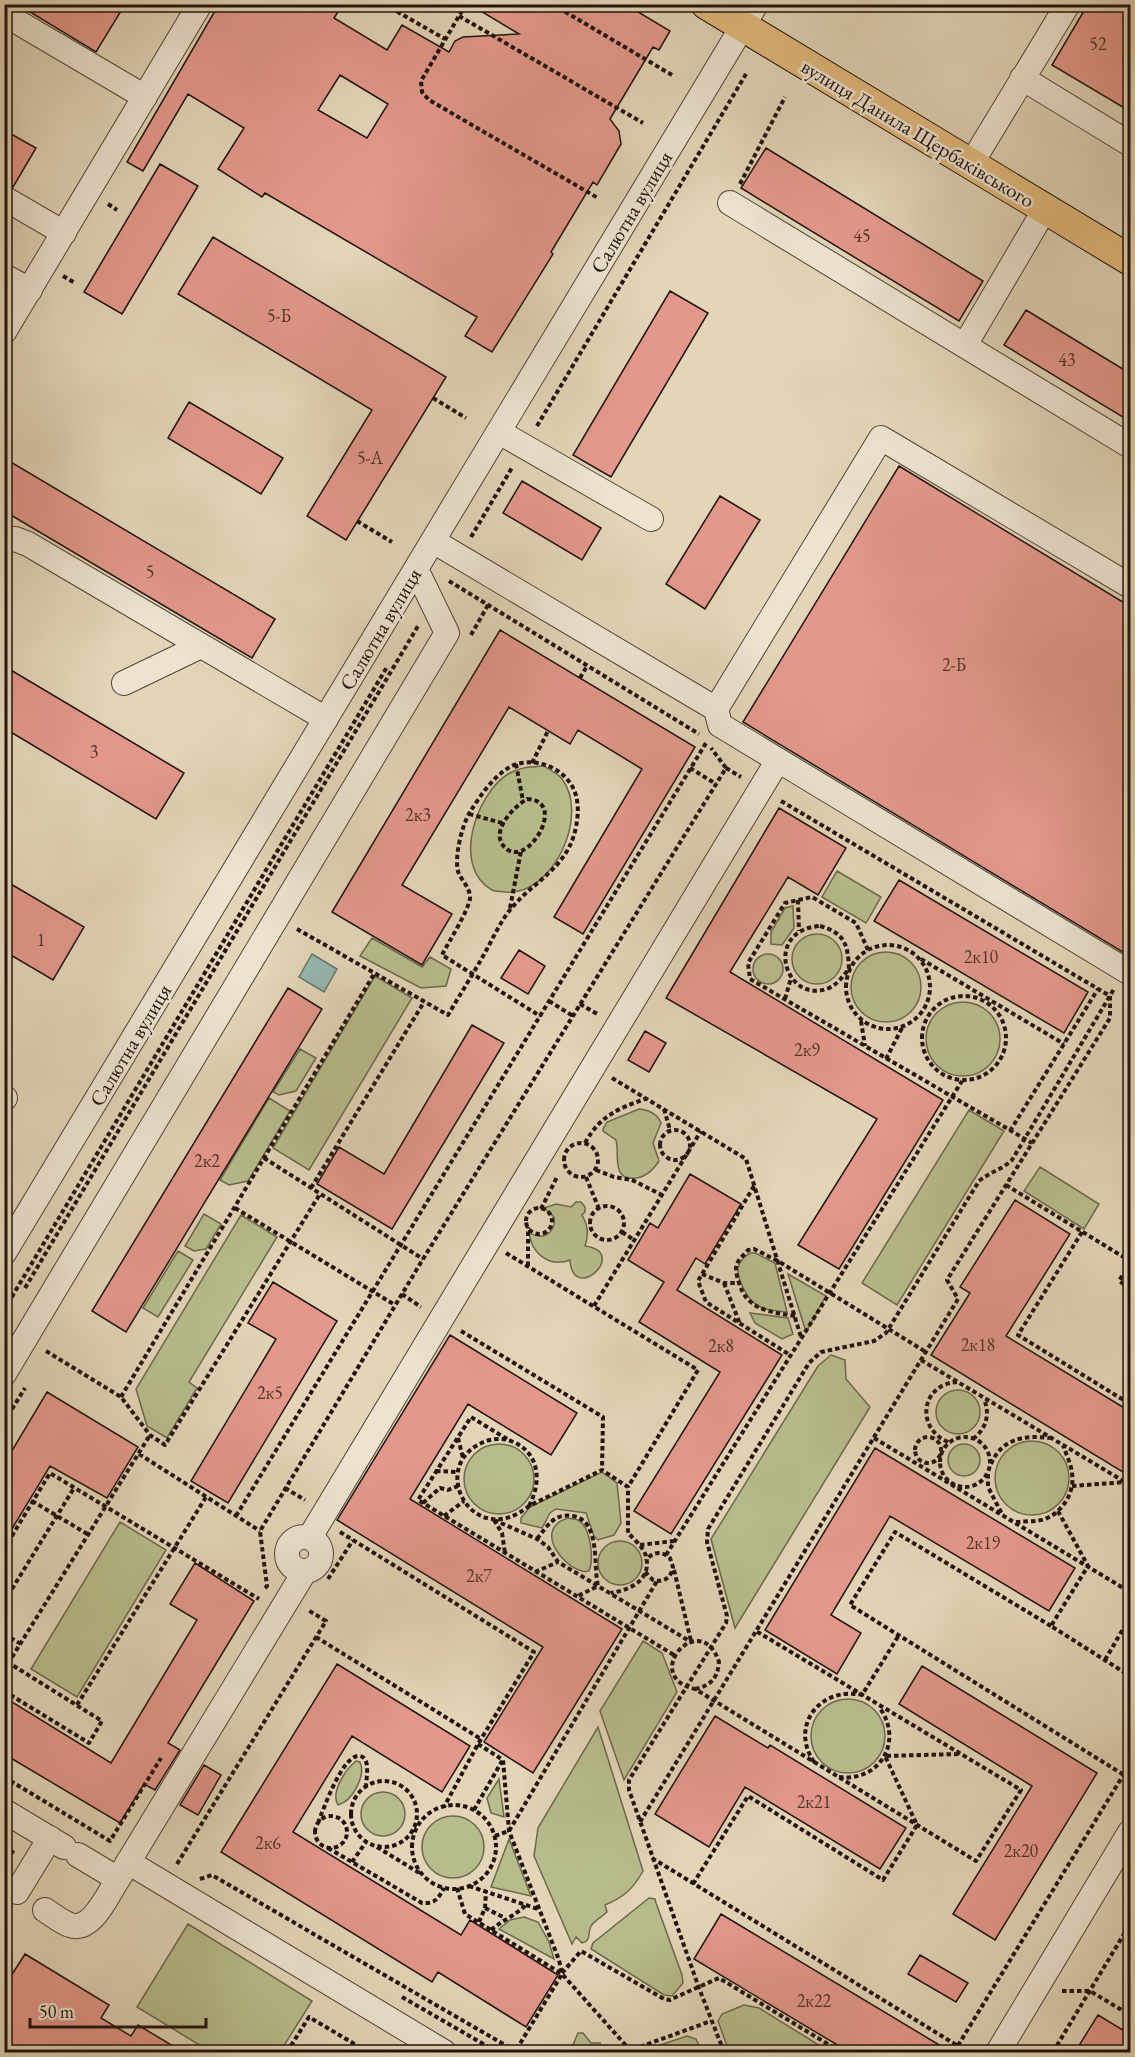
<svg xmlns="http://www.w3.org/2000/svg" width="1135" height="2057" viewBox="0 0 1135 2057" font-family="'EB Garamond',serif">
<rect width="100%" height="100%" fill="#e2d5b8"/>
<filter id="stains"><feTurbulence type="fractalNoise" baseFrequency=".00333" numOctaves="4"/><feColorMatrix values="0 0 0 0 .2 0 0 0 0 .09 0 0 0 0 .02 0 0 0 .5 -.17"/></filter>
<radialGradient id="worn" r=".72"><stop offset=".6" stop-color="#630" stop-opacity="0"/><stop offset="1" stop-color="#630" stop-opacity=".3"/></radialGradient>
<!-- green -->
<path fill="#b7bc8c" stroke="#6c684c" stroke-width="1.5" d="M544 766C549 770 558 773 562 779 590 815 553 896 506 892 501 891 496 892 492 890 451 867 476 794 508 774 519 767 531 767 544 766Z
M837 871 881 897 866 923 822 897Z
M793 906 794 928 782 945 771 944V932L785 908Z
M792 959a25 25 0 1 1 50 0a25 25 0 1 1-50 0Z
M372 938 422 967 430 957 451 969 446 986 421 988 360 956Z
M851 987a35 35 0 1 1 70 0a35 35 0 1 1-70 0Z
M753 969a15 15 0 1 1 30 0a15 15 0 1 1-30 0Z
M375 976 412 998 309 1170 273 1148Z
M926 1039a37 37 0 1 1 74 0a37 37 0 1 1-74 0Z
M300 1049 316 1058 296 1091 279 1095 273 1092Z
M269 1098 290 1111 248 1181 229 1185 220 1180Z
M639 1109C649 1110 657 1113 661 1123L653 1143 659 1161C654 1169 647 1176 637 1178 610 1182 620 1153 616 1140L603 1131V1129L607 1122Z
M969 1110 1004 1131 897 1305 862 1283Z
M1040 1167 1099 1204 1084 1229 1024 1191Z
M576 1202H581L585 1207V1212L582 1215C588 1226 589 1234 585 1246 630 1252 573 1305 570 1260 549 1268 531 1253 529 1232 541 1242 557 1233 554 1217L544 1208 556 1204 571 1207Z
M204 1214 221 1224 206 1249 194 1251 185 1246Z
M241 1215 277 1237 189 1382 197 1388 167 1438 147 1426 136 1389Z
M178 1251 193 1260 158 1317 143 1308Z
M750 1253H755L775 1263 787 1312C777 1311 767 1311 758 1306 748 1300 737 1280 738 1268 739 1262 745 1256 750 1253Z
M788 1274 826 1296 806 1332Z
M750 1313 788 1318 793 1334 782 1339 755 1323Z
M831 1355 845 1360 846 1379 870 1407 735 1628 711 1539 818 1366Z
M936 1412a22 22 0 1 1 44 0a22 22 0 1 1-44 0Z
M995 1478a37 37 0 1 1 74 0a37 37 0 1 1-74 0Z
M948 1460a16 16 0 1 1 32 0a16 16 0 1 1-32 0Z
M464 1479a35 35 0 1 1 70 0a35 35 0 1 1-70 0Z
M602 1472 617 1483 621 1523 614 1535 598 1540 594 1536 586 1513 556 1509 550 1513 542 1528 521 1523V1518L530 1507Z
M568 1518C571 1519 575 1519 578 1520 591 1527 594 1559 589 1571 570 1576 529 1530 568 1518Z
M120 1522 166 1550 77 1697 31 1669Z
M598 1563a22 22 0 1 1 44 0a22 22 0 1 1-44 0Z
M643 1641 662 1653 677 1692 624 1780 600 1711Z
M811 1736a37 37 0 1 1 74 0a37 37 0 1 1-74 0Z
M598 1727 643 1871C633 1889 624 1897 605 1905L607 1912C602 1917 595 1920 591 1926 587 1934 592 1940 582 1943L576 1937 572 1944 534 1856 538 1828Z
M356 1761 360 1762C366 1775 353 1801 338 1805 330 1792 346 1769 356 1761Z
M499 1779 504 1817 491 1813 487 1798Z
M361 1814a22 22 0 1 1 44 0a22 22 0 1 1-44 0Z
M422 1847a31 31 0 1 1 62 0a31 31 0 1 1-62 0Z
M509 1839 531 1896 491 1887Z
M649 1898 655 1899 656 1903 682 1975 683 1983 672 1996 664 1995 591 1949 593 1943Z
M524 1917 538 1922 549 1942 554 1959 499 1929 510 1920Z
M188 1924 312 2001 280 2052H211L137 2007Z
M744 2005 759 2008 830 2052H731L727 2046 718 2021 722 2014Z
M578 2033H583L591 2043H600L603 2052H563L573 2045Z
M687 2036 696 2039 702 2052H669L660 2045Z"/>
<!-- water -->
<path fill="#95b8b1" stroke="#67766f" stroke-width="1.5" d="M312 954 337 969 324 992 299 977Z"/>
<!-- building -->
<path fill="#e3988b" stroke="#21130d" stroke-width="1.5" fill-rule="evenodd" d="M17 4H111L121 11 96 52Z
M219 4H343L334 18 387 50 402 25 449 52 455 41 463 37 519 34 469 4H625L670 31 659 50 653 47 610 119 619 131 621 144 597 185 593 182 551 252 553 254 492 352 465 336 477 317 265 193 262 197 218 169 244 128 188 94 143 171 127 162ZM340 75 388 104 367 138 318 110Z
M1088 4H1131V112L1052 65Z
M4 130 36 148 13 187 4 184Z
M766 148 983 281 959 321 741 188Z
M160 164 198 186 122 314 84 292Z
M213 237 446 377 346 540 307 516 372 410 178 294Z
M670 291 708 313 611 477 573 455Z
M1026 310 1131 374V422L1004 345Z
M189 402 283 458 261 494 168 438Z
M4 458 275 619 252 658 4 511Z
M899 466 1131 607V957L743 722Z
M522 481 601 528 582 560 503 513Z
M720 496 760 520 705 609 666 584Z
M500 630 695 747 583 934 554 917 642 769 578 730 570 744 509 707 402 885 452 914 422 965 332 912Z
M4 666 184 773 156 819 4 728Z
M779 808 846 848 818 895 788 877 730 972 943 1100 839 1269 798 1245 877 1119 666 998Z
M4 880 84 927 53 980 4 951Z
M899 880 1088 992 1064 1033 874 921Z
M519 950 545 966 528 994 501 978Z
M288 988 322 1009 126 1332 92 1311Z
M472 1025 504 1043 392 1229 317 1184 339 1147 384 1174Z
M645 1031 666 1043 649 1072 628 1060Z
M690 1174 741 1204 705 1264 696 1258 677 1290 782 1355 671 1534 634 1511 720 1372 639 1322 664 1282 628 1260 650 1223 658 1228Z
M1015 1200 1070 1234 1006 1336 1131 1412V1477L931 1355 970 1293 960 1287Z
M273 1282 337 1321 228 1503 191 1481 276 1339 248 1323Z
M450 1335 577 1413 551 1455 468 1404 410 1499 622 1629 533 1773 484 1742 543 1647 337 1520Z
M47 1392 138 1447 107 1498 50 1466 4 1542V1464Z
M875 1448 1075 1568 1049 1611 890 1516 831 1615 861 1633 837 1674 765 1630Z
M195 1563 254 1601 168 1743 180 1750 155 1790 144 1784 120 1823 4 1754V1697L111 1763 197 1620 170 1604Z
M337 1664 470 1746 442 1792 352 1736 293 1832 461 1935 470 1920 558 1975 526 2027 438 1972 432 1982 221 1852Z
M922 1666 1097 1773 995 1940 953 1914 1032 1786 899 1704Z
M715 1716 768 1748 770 1745 906 1828 880 1869 745 1787 709 1847 655 1814Z
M204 1765 221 1775 198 1815 180 1805Z
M721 1914 951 2052H849L694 1959Z
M25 1954 109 2005 101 2018 131 2036 138 2025 183 2052H4V1987Z
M920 1955 968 1983 956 2002 908 1974Z
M1098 2015 1131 2035V2052H1075Z"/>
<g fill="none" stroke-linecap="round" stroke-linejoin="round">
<defs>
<path id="minor" d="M4 14 145 97
M1022 78 1130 144
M971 164 1068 4
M4 198 64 233
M730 203 1130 446
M4 276 30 290
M4 332 200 4
M965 345 1045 209
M499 432 651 519
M4 540 15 539 28 544 326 719
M433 541 716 709 720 725 1130 973
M124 683 201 646
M716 709 881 438 1130 586
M4 1098H5
M4 1253 756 4
M4 1374 447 633 416 569
M287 1554a17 17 0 1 1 34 0a17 17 0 1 1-34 0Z
M310 1537 778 760
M4 1811 64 1847
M128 1862 444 2052
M118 1879 305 1571
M17 1892 50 1838
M45 1910C53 1915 61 1922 70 1925 92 1933 108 1894 118 1879L78 1855
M998 2052 1130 1832"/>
<path id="major" d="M706 4 1130 260"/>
</defs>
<!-- minor casing -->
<use href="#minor" stroke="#514438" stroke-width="26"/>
<!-- major casing -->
<use href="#major" stroke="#21130d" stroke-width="32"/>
<!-- path -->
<path stroke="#21130d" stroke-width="4" stroke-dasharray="4.5 3" stroke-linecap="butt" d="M384 4 445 39
M466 4 421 81 422 92 429 100 598 198
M552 4 672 75
M459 16 643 123
M740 184 785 97
M108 204 117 210
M63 276 75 283
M433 398 466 418
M537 426 746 74
M357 521 392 542
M471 537 513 466
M449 581 699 734
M471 635 488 605
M580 678 587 666
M532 763 548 731
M516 764 523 801
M690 768 716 784
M726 768 741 777
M527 799C560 800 541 843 521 851 516 853 512 852 508 850 486 835 513 807 527 799Z
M469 814 502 823
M798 900 799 931
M510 908 521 851
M820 926C845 933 848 945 849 969 843 976 838 984 829 988 785 1006 762 930 820 926Z
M297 929 448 1015C461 993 475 971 487 949 494 936 501 921 510 910 531 883 563 871 574 835 578 822 580 803 574 790 565 769 539 758 517 764 497 770 480 796 470 812 462 825 453 860 459 874 463 882 470 888 470 898 469 910 448 943 442 955L540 1016
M846 987a42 42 0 1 1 84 0a42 42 0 1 1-84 0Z
M868 950 856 923 812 897 785 903 748 963 750 979 1032 1143
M921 959 1064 1044
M922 1038a42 42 0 1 1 84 0a42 42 0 1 1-84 0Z
M785 999 791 978
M549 1001 573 1016
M580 1004 599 1015
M861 1021 865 1046
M886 1059 902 1028
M612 1078 746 1159 801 1337
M664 1109 670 1130
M660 1145a15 15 0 1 1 30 0a15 15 0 1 1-30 0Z
M1010 1131 1098 989
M564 1160a17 17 0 1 1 34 0a17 17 0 1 1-34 0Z
M585 1143C600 1116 617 1109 645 1099
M264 1158 423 1259
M596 1170 614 1177 632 1180 662 1195
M586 1177 599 1209
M1006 1185 1130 1261
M754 1186 698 1281 706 1302 790 1355
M311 1188 424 1002
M590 1223a17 17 0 1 1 34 0a17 17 0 1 1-34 0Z
M235 1208 395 1305
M526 1221a13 13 0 1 1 26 0a13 13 0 1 1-26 0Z
M541 1209 557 1177
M622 1232 634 1240
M1082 1232 1018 1335 1130 1404
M506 1253 698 1370 628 1487
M1130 1263 1119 1281 1130 1288
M528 1266V1227
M702 1274 724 1283H739
M724 1283 740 1324
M25 1288 418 626
M402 1294 421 1307
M594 1306 701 1131
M4 1310 387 667
M795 1316C770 1312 747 1310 739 1283 733 1264 736 1263 748 1250L754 1249 778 1261 926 1352
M461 1331 603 1417 602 1470
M46 1351 121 1397 150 1435 165 1445 320 1194
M921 1360 1130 1485
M121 1397 374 974
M4 1422 25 1388
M915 1450a13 13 0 1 1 26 0a13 13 0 1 1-26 0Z
M940 1462a25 25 0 1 1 50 0a25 25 0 1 1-50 0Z
M458 1438 463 1458
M874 1438 1130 1592
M507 1439 471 1417 418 1500 674 1655
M973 1439C987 1428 990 1414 984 1399
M948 1442C915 1428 921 1384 957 1382
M139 1454 260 1531
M991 1464C1002 1438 1025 1435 1050 1438
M436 1471 458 1472
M988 1474V1487L1002 1514
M1072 1486 1126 1482
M285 1488 305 1500
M32 1501 89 1535
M423 1503 440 1488 448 1490 458 1486
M529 1506C542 1482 540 1452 511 1441 500 1437 487 1439 476 1446 431 1473 475 1550 529 1506L602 1470 628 1487V1533C634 1539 643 1547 646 1556 652 1580 630 1590 611 1593
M1058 1511 1088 1566 1051 1626 1130 1676
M236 1516 706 743
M444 1516 464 1501
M494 1520 537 1539 548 1547 558 1562 691 1642
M494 1520 502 1533 505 1553
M1016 1522C1025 1521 1036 1522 1045 1519 1063 1512 1075 1492 1072 1473 1071 1464 1066 1454 1063 1445
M340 1532 534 1652 478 1744 444 1807
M537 1539C548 1525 554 1513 573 1516 601 1521 593 1566 598 1586L576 1597
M640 1545 674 1541
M4 1549 50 1473 259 1599
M666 1555 962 1081
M674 1570 691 1641
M535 1572 558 1562
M645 1572 653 1580C664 1583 671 1578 673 1567L670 1558C662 1551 652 1551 646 1561
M328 1579 353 1540
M265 1588 267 1586 260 1531 423 1259 726 768 711 748
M4 1602 74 1488
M1051 1626 895 1532 850 1605 1124 1775
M4 1634 21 1644
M316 1637 481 1739
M1105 1660 1130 1617
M4 1670 150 1435
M695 1689C710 1686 718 1678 719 1662 701 1607 639 1676 695 1689L976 1861 1021 1790 756 1631
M4 1691 89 1743 102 1721 9 1663
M77 1705 206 1497
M478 1744 503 1760 509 1831 559 1960 562 1974 515 2052
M814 1762C789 1725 821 1686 862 1695L899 1635
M4 1777 110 1841 161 1758
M839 1777C881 1782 904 1740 879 1707
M351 1814a33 33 0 1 1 66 0a33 33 0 1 1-66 0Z
M412 1847a42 42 0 1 1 84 0a42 42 0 1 1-84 0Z
M474 1810 502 1761
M315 1832a16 16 0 1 1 32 0a16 16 0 1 1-32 0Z
M640 1822 958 1299 947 1280 1110 1018V996L781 801
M318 1823C323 1810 343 1753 360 1756 371 1758 366 1778 366 1787
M495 1836 509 1831 657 1581
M4 1847 14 1853
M377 1847 421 1874
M328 1848 422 1903C435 1904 438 1899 444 1888
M652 1858 958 2046
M352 1862 366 1842
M177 1864 326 1621 308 1610
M200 1879 212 1875 517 2052
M693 1884 748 1796 883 1880 917 1825 885 1756 960 1754
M469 1886 538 1909
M457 1888 465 1914 562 1974 630 2050 636 2052
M485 1908 505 1918
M479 1922 485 1908 486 1891
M491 1930C503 1920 516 1915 526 1905
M562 1973 581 1951 664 1999 670 2000 676 1997 719 1978 841 2052
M1062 1991H1090L1130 2015
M402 1997 497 2052
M287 2052 309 2017 368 2052
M626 2052 711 2021
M724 2052 699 1988 629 1790V1780L726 1623 727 1616 707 1542 708 1529 809 1363 821 1352 874 1341 886 1333 979 1181C990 1172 1003 1169 1012 1160L1114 989
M954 2052 1130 1764
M1053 2052 1130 1924"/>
<!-- minor -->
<use href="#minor" stroke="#ece4d1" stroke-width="24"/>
<!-- major -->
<use href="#major" stroke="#e1ba7c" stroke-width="30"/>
</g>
<g text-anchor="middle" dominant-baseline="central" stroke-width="5" stroke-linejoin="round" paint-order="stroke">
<!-- number labels -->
<g font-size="18" fill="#52342c">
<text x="1098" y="43">52</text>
<text x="862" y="235">45</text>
<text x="279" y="315">5-Б</text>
<text x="1067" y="359">43</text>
<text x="370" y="457">5-А</text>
<text x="150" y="571">5</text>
<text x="954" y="664">2-Б</text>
<text x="94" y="751">3</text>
<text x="418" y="814">2к3</text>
<text x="41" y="939">1</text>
<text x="981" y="956">2к10</text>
<text x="807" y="1049">2к9</text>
<text x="207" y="1160">2к2</text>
<text x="978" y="1344">2к18</text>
<text x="721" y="1345">2к8</text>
<text x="270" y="1392">2к5</text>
<text x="983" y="1542">2к19</text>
<text x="479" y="1575">2к7</text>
<text x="814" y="1801">2к21</text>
<text x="268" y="1842">2к6</text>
<text x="1021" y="1850">2к20</text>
<text x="814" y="2000">2к22</text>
</g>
<!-- street labels -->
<g font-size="21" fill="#21130d" stroke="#ece4d1">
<text transform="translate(918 133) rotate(31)">вулиця Данила Щербаківського</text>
<text transform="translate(631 212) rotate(-59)">Салютна вулиця</text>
<text transform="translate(380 629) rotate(-59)">Салютна вулиця</text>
<text transform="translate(130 1045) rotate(-59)">Салютна вулиця</text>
</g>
</g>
<!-- margin -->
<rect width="1135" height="2057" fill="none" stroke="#e2d5b8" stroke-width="24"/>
<rect x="6" y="6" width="1123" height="2045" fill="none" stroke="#21130d" stroke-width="3"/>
<rect x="12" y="12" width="1111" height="2033" fill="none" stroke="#21130d" stroke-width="1.5"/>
<!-- scale -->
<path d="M30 2018v9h176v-9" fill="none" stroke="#21130d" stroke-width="3"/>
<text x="39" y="2018" font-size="18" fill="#21130d" stroke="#ece4d1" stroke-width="4.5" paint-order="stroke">50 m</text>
<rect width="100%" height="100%" filter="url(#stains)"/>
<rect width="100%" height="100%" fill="url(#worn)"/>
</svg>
